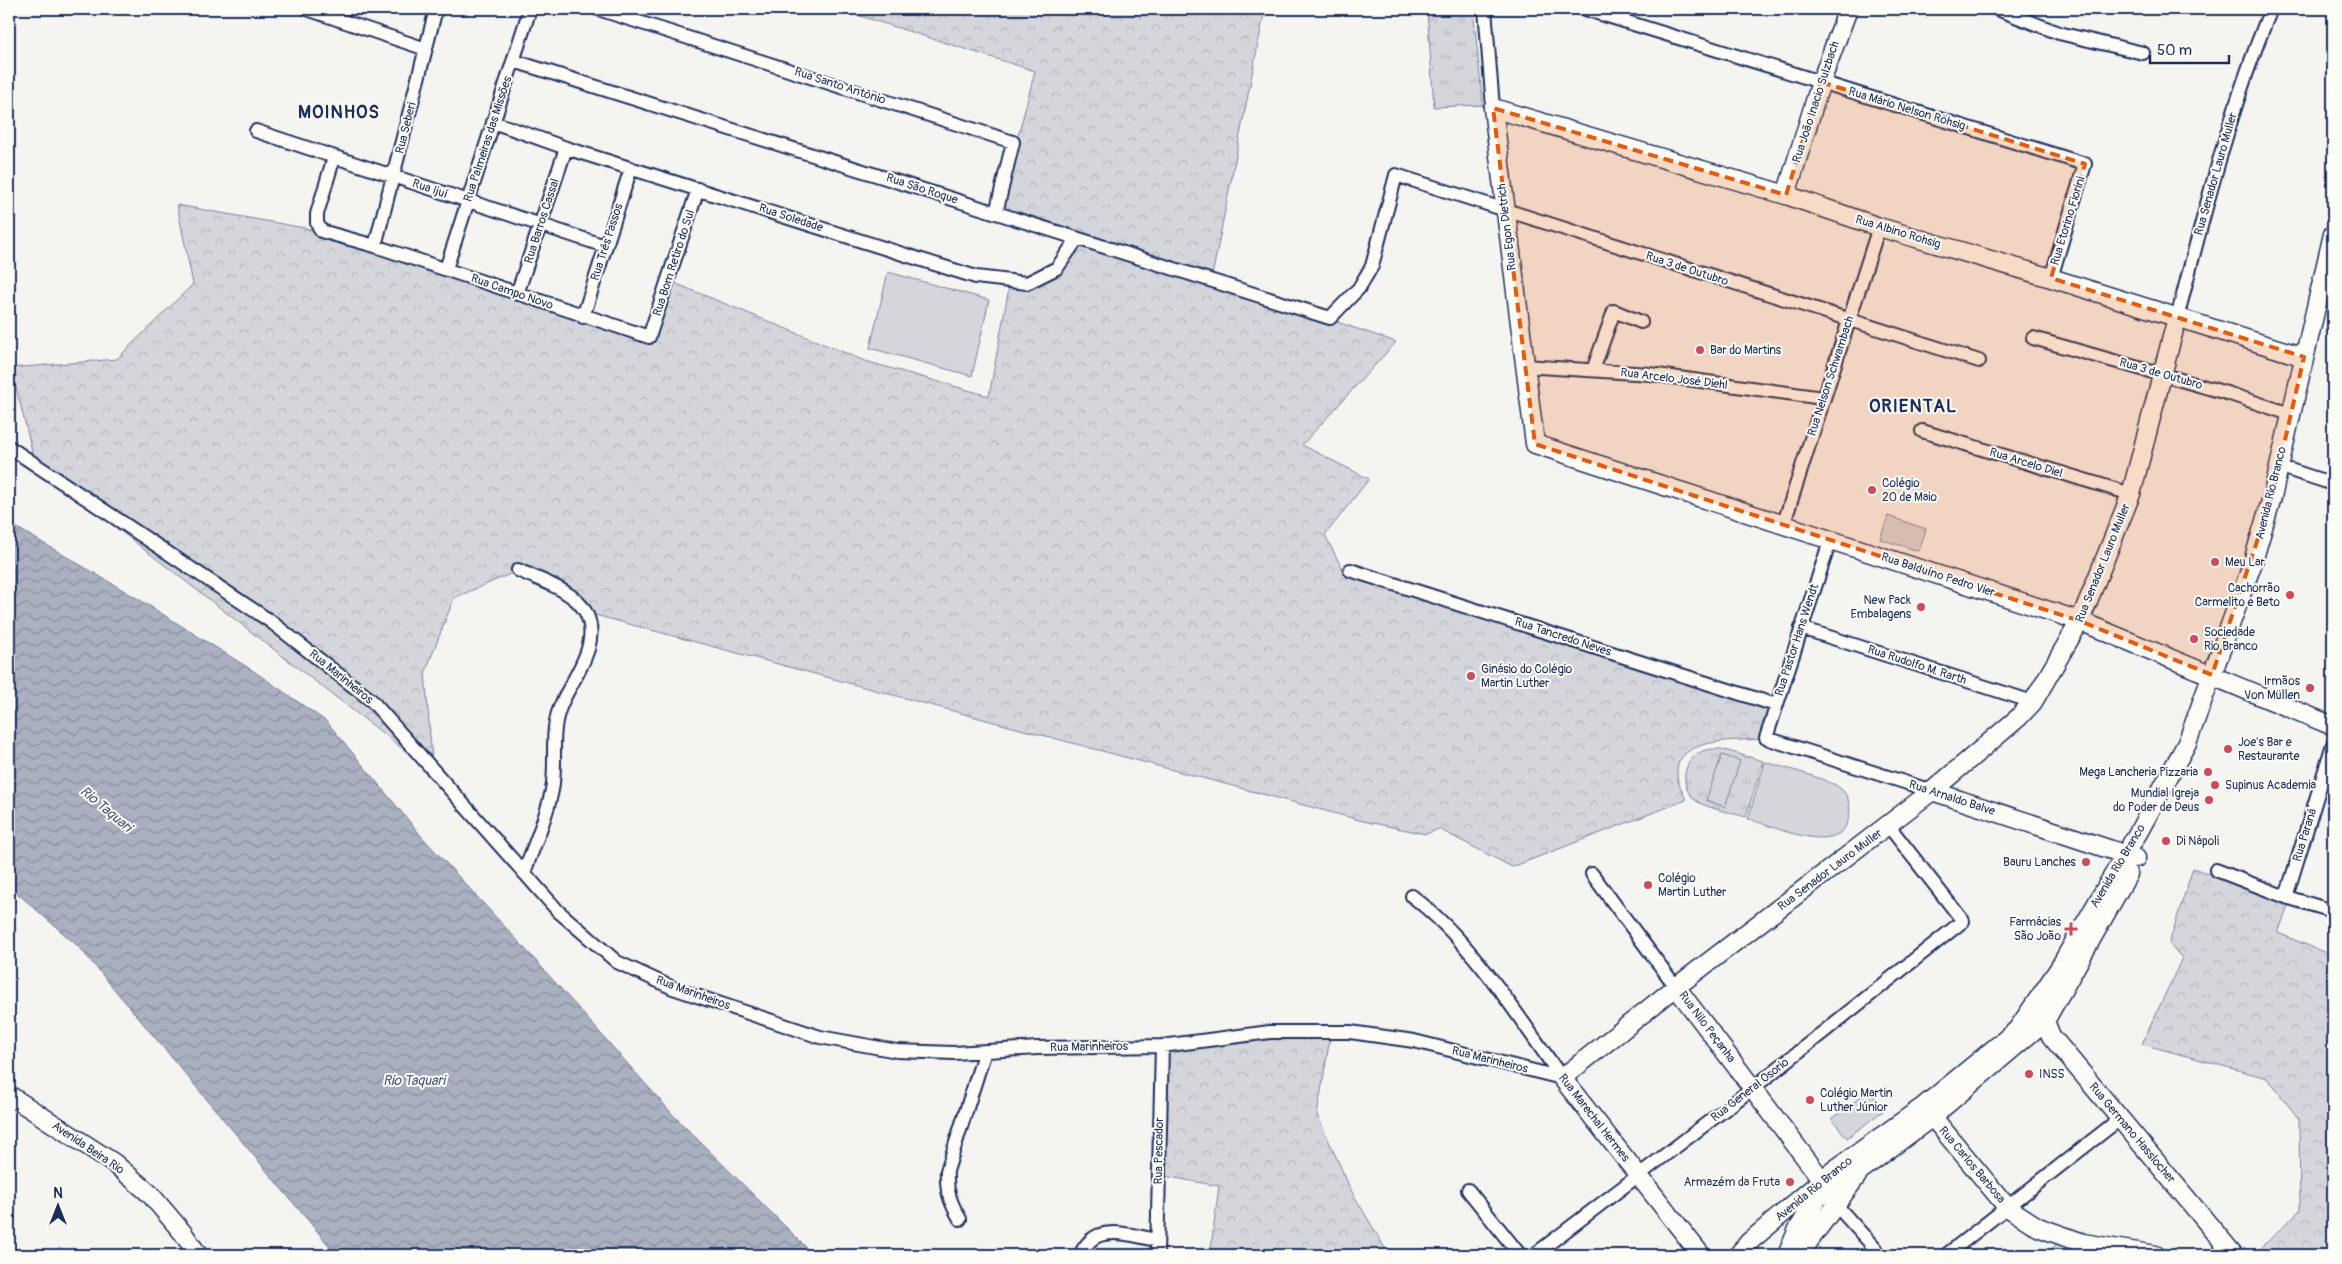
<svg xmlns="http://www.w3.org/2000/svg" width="2342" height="1264" viewBox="0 0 2342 1264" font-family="Pangolin,sans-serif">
<defs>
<pattern id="forest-crowns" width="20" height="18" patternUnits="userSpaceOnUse" patternTransform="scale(1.25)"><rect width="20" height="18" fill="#d4d6db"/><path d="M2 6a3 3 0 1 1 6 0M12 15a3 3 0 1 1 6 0" fill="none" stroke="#b5b8be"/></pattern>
<pattern id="park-tufts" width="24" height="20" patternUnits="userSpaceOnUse" patternTransform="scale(1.25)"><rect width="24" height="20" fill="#d4d6db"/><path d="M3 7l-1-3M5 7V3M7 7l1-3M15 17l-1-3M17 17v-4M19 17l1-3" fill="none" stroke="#b5b8be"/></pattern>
<pattern id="water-waves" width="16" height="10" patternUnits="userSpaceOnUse" patternTransform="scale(1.25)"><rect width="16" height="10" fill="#aab0bf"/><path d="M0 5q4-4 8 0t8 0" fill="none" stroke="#8a909e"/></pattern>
</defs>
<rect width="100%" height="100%" fill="#f4f4f1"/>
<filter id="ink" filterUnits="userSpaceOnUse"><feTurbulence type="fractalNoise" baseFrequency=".02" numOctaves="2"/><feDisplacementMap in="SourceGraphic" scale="10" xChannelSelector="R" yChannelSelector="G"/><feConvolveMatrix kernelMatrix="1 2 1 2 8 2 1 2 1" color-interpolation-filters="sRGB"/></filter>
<g filter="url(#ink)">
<!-- forest -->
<path fill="url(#forest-crowns)" stroke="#78829c" d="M838 9H1265L1212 276 999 210 1035 71Z
M177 205 321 231 648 338 667 280 865 361 989 396 1010 282 1055 269 1076 241 1328 319 1396 342 1302 445 1369 479 1325 535 1345 574 1773 710 1765 739C1739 741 1675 736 1677 774 1677 782 1683 792 1686 800L1512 867 1439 829 1426 834 1363 821 584 612 563 592 517 571 454 598 425 673 433 772 36 466 11 368 117 359 193 284Z
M2193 868 2289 904 2278 933 2333 956V1255H2254L2300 1210 2299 1119 2267 1078 2142 1044 2182 958 2169 943Z
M1331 1032 1317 1115 1352 1192 1389 1255H1210L1219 1186 1164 1176 1162 1046Z
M2061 1239 2142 1255H2046Z"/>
<!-- park -->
<path fill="url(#park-tufts)" stroke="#78829c" d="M1427 9H1473L1483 105 1434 107Z
M1721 749 1763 761 1746 817C1733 813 1710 809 1698 802 1677 789 1682 756 1706 750 1710 749 1716 749 1721 749Z"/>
<!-- pitch -->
<path fill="#d4d6db" stroke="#78829c" d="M888 272 989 300 972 376 870 348Z
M1888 516 1926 529 1919 551 1880 539Z
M1722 755 1740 761 1725 807 1706 800Z
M1765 762C1781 767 1831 779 1841 789 1849 796 1851 806 1849 817 1841 859 1774 826 1748 819Z
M1869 1090 1884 1110 1847 1138 1832 1119Z"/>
<!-- water -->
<path fill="url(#water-waves)" stroke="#717c98" d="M9 523 140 600 255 672 327 722 423 838 528 952 675 1117 814 1255H337L79 947 9 886Z"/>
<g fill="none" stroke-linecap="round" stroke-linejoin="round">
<defs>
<path id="street" d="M307 9 426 49
M598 9 1013 142 996 213
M1485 9 1493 108
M1585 9 2085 164 2051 278
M1997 9 2059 33 2143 53
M514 61 1330 318 1359 288 1372 266 1396 175 1979 361
M493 122 566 148 976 277 1027 283 1057 268 1077 239
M256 131 605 246
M334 157 317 214V223L321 231 375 246 649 337 698 189
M375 246 436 9
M446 269 530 9
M517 294 566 148
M583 317 631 168
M2177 318C2204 214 2230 108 2271 9
M2033 338 2230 394 2290 414
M1524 366 1650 374 1823 398
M1593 370 1614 311 1641 322
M1922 431 2131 494
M9 447 270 621 371 700 558 911 617 962 673 988 820 1037 897 1051 954 1053 1038 1048 1162 1046 1270 1032H1350L1414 1041 1562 1078
M2290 470 2333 484
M1783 526 1879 227
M1830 541 1766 738 1932 791
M518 570C539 580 573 590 585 611 604 645 569 681 559 710 550 735 557 764 552 790 547 817 533 847 524 873
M1350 570 1776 705
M1801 628 2033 702
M2216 870 2286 897 2333 911
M1592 874 1676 987
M1412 896C1474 944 1517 1015 1562 1078
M2286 897 2333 744
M1468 1190 1520 1255
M1836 1205 1881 1255
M960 1219C950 1202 946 1191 947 1171L985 1051
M1081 1255C1082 1249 1085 1247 1089 1242 1105 1225 1137 1237 1157 1240
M1157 1255 1162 1046
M1534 1255 1753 1088 1963 921 1888 825
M1946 1255 2121 1118"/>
<path id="secondary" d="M1786 195 1821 82 1848 9
M2304 357 2051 278 1879 227 1786 195 1493 108 1535 444 2080 621 2333 726
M1932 791 2136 858
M1676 987 1822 1180
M2036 1017 2045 1021 2051 1036 2234 1255
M9 1095 114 1163 150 1194 183 1233 198 1255
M1925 1108 2007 1207 2038 1227 2083 1243 2156 1255
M1811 1204 1820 1196 1861 1170 1932 1117 2045 1021 2128 874
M1701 1255 1562 1078 1676 987 1932 791 2018 718 2033 702 2080 621 2131 494 2177 318
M1738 1255 1749 1242 1834 1170 1924 1106 2017 1030 2058 970 2139 831 2187 743 2252 565 2272 497 2333 234
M1787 1255 1798 1229 1819 1196
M1801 1255 1809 1241 1857 1176"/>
</defs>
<!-- street casing -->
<use href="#street" stroke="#1b2f5e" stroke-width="16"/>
<!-- secondary casing -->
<use href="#secondary" stroke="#1b2f5e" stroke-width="21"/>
<!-- street -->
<use href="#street" stroke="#fdfcf7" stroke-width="12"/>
<!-- secondary -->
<use href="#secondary" stroke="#fdfcf7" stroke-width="18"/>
</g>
</g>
<!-- marked area -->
<path fill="#e8590c" fill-opacity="0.2" stroke="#e8590c" stroke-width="4" stroke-dasharray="10 6" stroke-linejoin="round" d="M1821 82 2085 164 2051 278 2304 357 2272 497 2212 675 2080 621 1535 444 1493 108 1786 195Z"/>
<!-- markers -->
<g fill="#d1495b" stroke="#fdfcf7" stroke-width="2">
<circle cx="1700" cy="350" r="5"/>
<circle cx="1872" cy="490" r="5"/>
<circle cx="2215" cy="562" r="5"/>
<circle cx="2290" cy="595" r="5"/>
<circle cx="1921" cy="607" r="5"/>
<circle cx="2194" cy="639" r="5"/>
<circle cx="1471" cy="676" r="5"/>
<circle cx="2310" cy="688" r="5"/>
<circle cx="2228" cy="749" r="5"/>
<circle cx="2208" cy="772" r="5"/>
<circle cx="2215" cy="785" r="5"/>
<circle cx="2209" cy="800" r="5"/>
<circle cx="2166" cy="841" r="5"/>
<circle cx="2086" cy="862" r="5"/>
<circle cx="1648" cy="885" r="5"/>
<path d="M2068.5 921.5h5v5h5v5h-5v5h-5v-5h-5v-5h5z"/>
<circle cx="2029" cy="1074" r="5"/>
<circle cx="1810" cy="1100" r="5"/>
<circle cx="1790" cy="1182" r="5"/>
</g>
<g text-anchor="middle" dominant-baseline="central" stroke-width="4" stroke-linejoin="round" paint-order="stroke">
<!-- street labels -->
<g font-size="12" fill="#1b2f5e" stroke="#fdfcf7">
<text transform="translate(840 86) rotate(18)">Rua Santo Antônio</text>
<text transform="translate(1816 102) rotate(-72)">Rua João Inacio Sulzbach</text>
<text transform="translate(1907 109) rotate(17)">Rua Mário Nelson Röhsig</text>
<text transform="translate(406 128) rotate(-76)">Rua Seberi</text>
<text transform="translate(488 139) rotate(-72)">Rua Palmeiras das Missões</text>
<text transform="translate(2216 174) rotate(-74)">Rua Senador Lauro Muller</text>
<text transform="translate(430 189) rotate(19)">Rua Ijuí</text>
<text transform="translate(922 189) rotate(18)">Rua São Roque</text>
<text transform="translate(791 218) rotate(18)">Rua Soledade</text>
<text transform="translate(542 221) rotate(-72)">Rua Barros Cassal</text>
<text transform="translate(2068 221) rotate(-73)">Rua Etorino Fiorini</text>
<text transform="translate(1507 227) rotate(-97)">Rua Egon Dietrich</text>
<text transform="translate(1898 232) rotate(17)">Rua Albino Rohsig</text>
<text transform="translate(607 242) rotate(-72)">Rua Três Passos</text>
<text transform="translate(674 263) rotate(-72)">Rua Bom Retiro do Sul</text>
<text transform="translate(1687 269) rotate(18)">Rua 3 de Outubro</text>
<text transform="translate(512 292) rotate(19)">Rua Campo Novo</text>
<text transform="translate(2161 374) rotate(16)">Rua 3 de Outubro</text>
<text transform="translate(1831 376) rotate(-72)">Rua Nelson Schwambach</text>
<text transform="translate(1674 379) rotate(7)">Rua Arcelo José Diehl</text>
<text transform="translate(2026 463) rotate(17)">Rua Arcelo Diel</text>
<text transform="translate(2271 493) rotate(-76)">Avenida Rio Branco</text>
<text transform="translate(2103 563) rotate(-68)">Rua Senador Lauro Muller</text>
<text transform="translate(1938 575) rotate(18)">Rua Balduíno Pedro Vier</text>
<text transform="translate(1563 637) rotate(18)">Rua Tancredo Neves</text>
<text transform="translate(1797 640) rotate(-72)">Rua Pastor Hans Wendt</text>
<text transform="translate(1917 665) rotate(18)">Rua Rudolfo M. Rarth</text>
<text transform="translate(341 677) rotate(39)">Rua Marinheiros</text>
<text transform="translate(1952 798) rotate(18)">Rua Arnaldo Balve</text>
<text transform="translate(2305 835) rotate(-73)">Rua Paraná</text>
<text transform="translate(2118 866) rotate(-59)">Avenida Rio Branco</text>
<text transform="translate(1830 870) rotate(-37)">Rua Senador Lauro Muller</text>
<text transform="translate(693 993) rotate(20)">Rua Marinheiros</text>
<text transform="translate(1707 1027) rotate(53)">Rua Nilo Peçanha</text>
<text transform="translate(1089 1047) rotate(-1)">Rua Marinheiros</text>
<text transform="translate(1490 1060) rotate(14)">Rua Marinheiros</text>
<text transform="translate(1750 1090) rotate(-38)">Rua General Osorio</text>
<text transform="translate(1594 1118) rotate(52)">Rua Marechal Hermes</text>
<text transform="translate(2132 1133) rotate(50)">Rua Germano Hasslocher</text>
<text transform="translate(88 1148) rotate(34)">Avenida Beira Rio</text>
<text transform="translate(1159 1151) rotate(-89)">Rua Pescador</text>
<text transform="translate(1972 1165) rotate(50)">Rua Carlos Barbosa</text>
<text transform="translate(1814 1189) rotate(-39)">Avenida Rio Branco</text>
</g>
<!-- poi labels -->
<g font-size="12" fill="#1b2f5e" stroke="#fdfcf7" text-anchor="start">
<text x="1710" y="350">Bar do Martins</text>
<text x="1882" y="483">Colégio<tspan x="1882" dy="14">20 de Maio</tspan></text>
<text x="2225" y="562">Meu Lar</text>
<text x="2280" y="588" text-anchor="end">Cachorrão<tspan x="2280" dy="14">Carmelito e Beto</tspan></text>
<text x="1911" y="600" text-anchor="end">New Pack<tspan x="1911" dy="14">Embalagens</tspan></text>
<text x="2204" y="632">Sociedade<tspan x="2204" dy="14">Rio Branco</tspan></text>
<text x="1481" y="669">Ginásio do Colégio<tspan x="1481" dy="14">Martin Luther</tspan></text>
<text x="2300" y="681" text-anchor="end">Irmãos<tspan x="2300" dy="14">Von Müllen</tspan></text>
<text x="2238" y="742">Joe's Bar e<tspan x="2238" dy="14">Restaurante</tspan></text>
<text x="2198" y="772" text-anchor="end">Mega Lancheria Pizzaria</text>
<text x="2225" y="785">Supinus Academia</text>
<text x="2199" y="793" text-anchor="end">Mundial Igreja<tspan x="2199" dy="14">do Poder de Deus</tspan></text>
<text x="2176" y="841">Di Nápoli</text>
<text x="2076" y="862" text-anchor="end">Bauru Lanches</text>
<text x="1658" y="878">Colégio<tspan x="1658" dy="14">Martin Luther</tspan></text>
<text x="2061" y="922" text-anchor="end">Farmácias<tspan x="2061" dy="14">São João</tspan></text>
<text x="2039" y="1074">INSS</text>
<text x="1820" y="1093">Colégio Martin<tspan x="1820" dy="14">Luther Júnior</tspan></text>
<text x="1780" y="1182" text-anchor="end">Armazém da Fruta</text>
</g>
<!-- water labels -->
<g font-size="14" font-style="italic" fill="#46567b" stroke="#fdfcf7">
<text transform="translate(106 809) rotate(40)">Rio Taquari</text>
<text x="414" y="1080">Rio Taquari</text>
</g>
<!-- district labels -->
<g font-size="18" font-weight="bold" letter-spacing="1" fill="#1b2f5e" stroke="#fdfcf7">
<text x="339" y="112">MOINHOS</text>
<text x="1913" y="406">ORIENTAL</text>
</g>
</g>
<!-- margin -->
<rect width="2342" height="1264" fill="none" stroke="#fdfcf7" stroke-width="30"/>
<rect x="15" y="15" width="2312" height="1234" fill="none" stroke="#1b2f5e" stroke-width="2" filter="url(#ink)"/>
<!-- north arrow -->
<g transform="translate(58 1206)" stroke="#fdfcf7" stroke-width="4" paint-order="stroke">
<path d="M0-4L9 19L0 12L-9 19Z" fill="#1b2f5e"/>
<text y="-8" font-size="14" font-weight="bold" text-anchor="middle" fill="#1b2f5e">N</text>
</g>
<!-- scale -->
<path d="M2150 55v8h79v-8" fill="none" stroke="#1b2f5e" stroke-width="2.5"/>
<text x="2157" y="55" font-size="15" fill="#1b2f5e" stroke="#fdfcf7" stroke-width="4" paint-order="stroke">50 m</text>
</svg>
